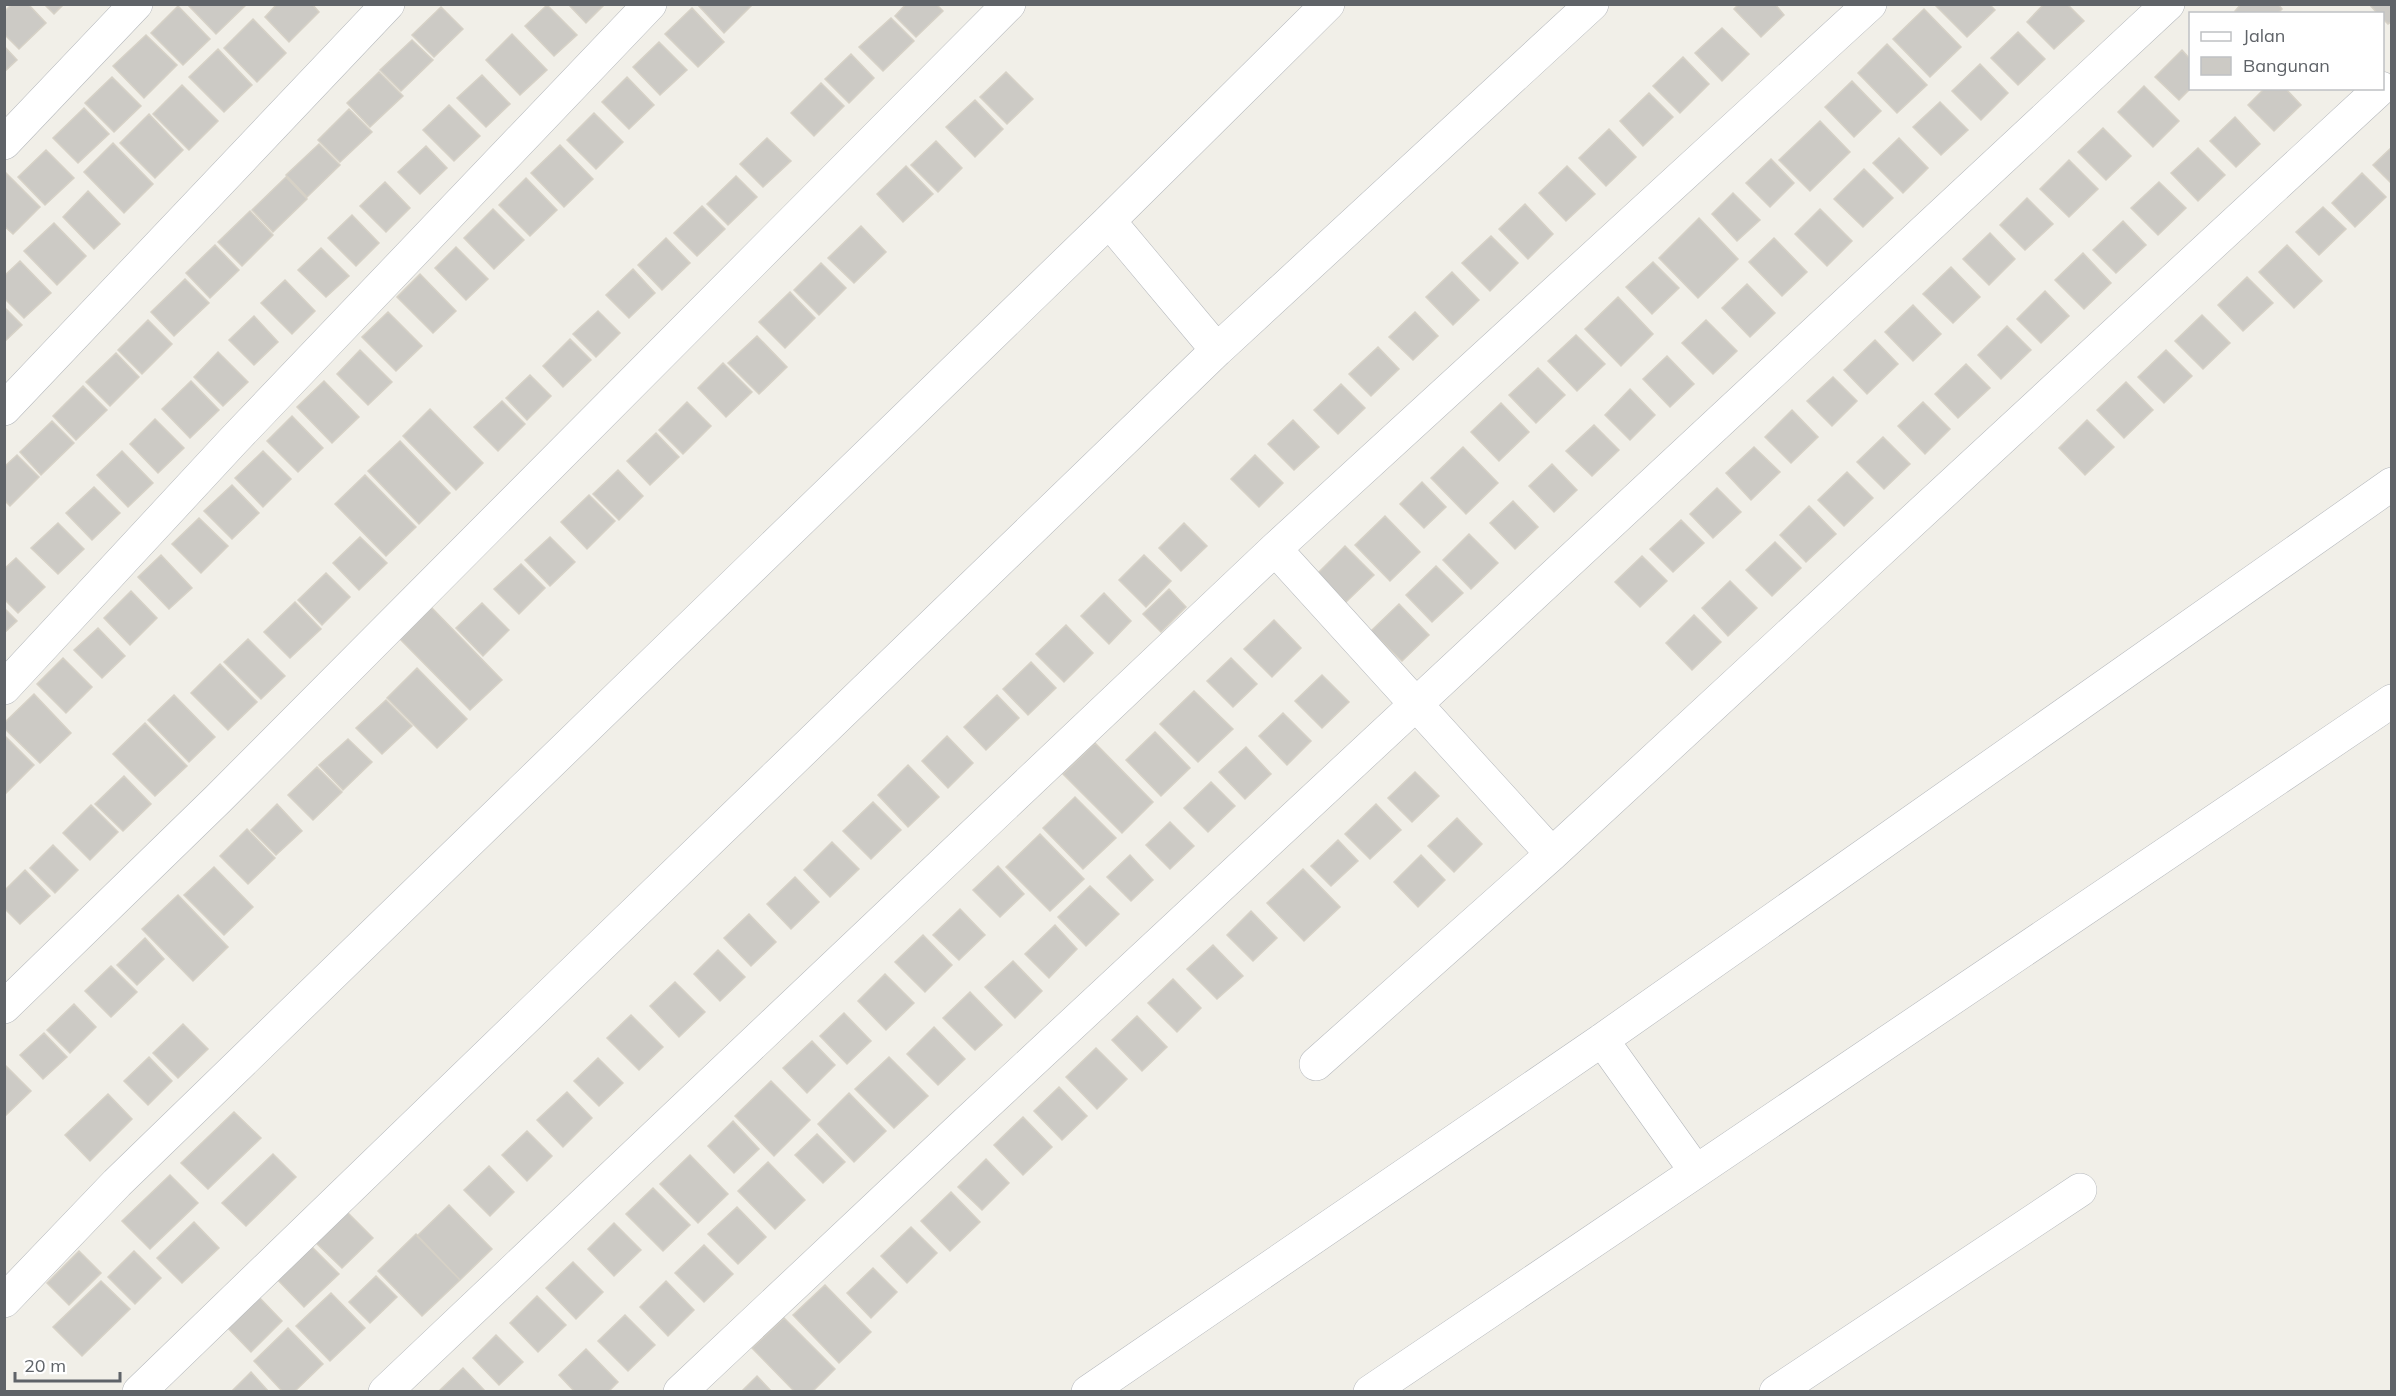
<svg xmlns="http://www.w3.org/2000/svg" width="2396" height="1396" viewBox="0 0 2396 1396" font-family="Mulish,sans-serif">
<rect width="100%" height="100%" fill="#f1efe8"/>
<!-- building -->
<path fill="#cccac5" stroke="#d6d1c6" stroke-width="1.5" d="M12 4H28L46 23 19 49 4 34V12Z
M44 4H64L54 14Z
M187 4H246V5L216 34Z
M277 4H312L319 12 289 42 265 17Z
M568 4H605L586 23Z
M697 4H753L724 33Z
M906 4H936L943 11 916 37 895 16Z
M1739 4H1775L1784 15 1761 37 1734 9Z
M1989 4 1995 10 1967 37 1935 5Z
M2044 4H2067L2084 21 2054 49 2027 22Z
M2241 4H2278L2282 9 2277 14H2237L2235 11Z
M2369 4H2392V21L2388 24 2382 18V14H2378Z
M547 5 577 35 554 56 525 26Z
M178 6 210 39 183 65 151 33Z
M441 7 463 29 434 57 412 35Z
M692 8 724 42 698 67 665 34Z
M1924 9 1961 47 1930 77 1893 39Z
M891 18 914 41 883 71 859 47Z
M253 19 286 53 257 82 224 48Z
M1722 28 1749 54 1722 81 1695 53Z
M2018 32 2045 59 2018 85 1991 58Z
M512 34 547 70 520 95 486 60Z
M146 35 177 65 144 98 113 66Z
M412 40 433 60 401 91 380 70Z
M659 42 687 70 660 95 633 67Z
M1887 44 1927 85 1897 113 1858 73Z
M4 46 17 60 4 72Z
M218 49 252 85 224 112 189 77Z
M2182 50 2190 59 2191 88 2179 100 2155 77Z
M851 54 874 78 849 103 825 79Z
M1683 57 1709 84 1680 113 1653 86Z
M1980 64 2008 93 1981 120 1952 91Z
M379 72 403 96 370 127 347 103Z
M1006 72 1033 99 1007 124 980 97Z
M482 75 510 104 486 127 457 98Z
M112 77 141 106 114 132 85 103Z
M627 77 654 105 629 129 602 102Z
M1852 81 1881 111 1854 137 1825 107Z
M821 83 844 106 814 136 791 113Z
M182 85 218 121 189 150 153 114Z
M2144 86 2179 121 2153 147 2118 112Z
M2265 88H2285L2301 105 2274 131 2248 105Z
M1649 93 1673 117 1643 146 1620 121Z
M975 100 1003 129 975 157 946 127Z
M1940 102 1968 130 1941 155 1913 127Z
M449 105 480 136 454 161 423 130Z
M84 108 109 134 78 163 53 138Z
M349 109 372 132 340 162 318 140Z
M594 113 623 142 596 169 567 140Z
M149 114 183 150 155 178 120 143Z
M2235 117 2260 144 2236 167 2210 141Z
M1820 121 1850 152 1810 191 1779 160Z
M2103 128 2131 156 2106 180 2078 152Z
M1609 129 1636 157 1606 186 1579 158Z
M767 138 791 161 763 187 740 164Z
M1899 138 1928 168 1903 193 1873 163Z
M936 141 962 168 938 192 911 165Z
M113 143 153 184 124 213 84 172Z
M319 144 340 165 307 197 286 175Z
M560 145 593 179 564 207 531 173Z
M426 146 447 168 420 194 398 172Z
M2392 147V184L2373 165Z
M2198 148 2225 175 2198 201 2171 173Z
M46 150 74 178 45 205 18 177Z
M1771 159 1794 183 1770 207 1746 183Z
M2069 160 2098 189 2069 217 2040 189Z
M906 166 933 194 903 222 877 194Z
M1567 166 1595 194 1566 221 1539 193Z
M1864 169 1893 198 1863 227 1834 199Z
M4 171 40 207 13 234 4 226Z
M2362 173 2386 197 2355 227 2332 203Z
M736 176 757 197 728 225 707 204Z
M286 177 307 199 273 232 252 210Z
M526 178 557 210 530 236 499 205Z
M385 182 410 208 386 232 360 206Z
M2159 182 2186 208 2158 235 2131 208Z
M88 191 120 224 94 249 63 217Z
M1733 193 1760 220 1737 241 1712 214Z
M2027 198 2053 224 2025 250 2000 225Z
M1525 204 1553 234 1528 259 1499 229Z
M702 206 725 229 697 256 674 233Z
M2323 207 2346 229 2319 255 2296 232Z
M493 209 524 240 494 269 464 238Z
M1820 209 1852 241 1827 266 1795 234Z
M250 211 273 235 242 266 218 242Z
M352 215 379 243 356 266 328 238Z
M1699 218 1738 259 1698 298 1659 258Z
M2123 221 2146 245 2116 273 2093 250Z
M54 223 86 256 57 285 24 251Z
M861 226 886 252 854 283 828 258Z
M1990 233 2015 259 1989 285 1963 259Z
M1491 236 1518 263 1490 291 1462 263Z
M666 238 690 263 662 290 638 265Z
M1774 238 1807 272 1782 296 1749 262Z
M215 245 239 270 210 298 186 273Z
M2287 245 2322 281 2294 308 2259 272Z
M456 247 488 279 466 300 435 268Z
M321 248 349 276 326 297 298 270Z
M2083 253 2111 283 2084 309 2055 280Z
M20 261 51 293 24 318 4 298V276Z
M1653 262 1679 288 1652 314 1626 287Z
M821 263 846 288 819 315 794 290Z
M1951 267 1980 297 1953 323 1923 294Z
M633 269 655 293 629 318 606 295Z
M1452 272 1479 300 1453 325 1426 297Z
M420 274 456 311 433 333 397 297Z
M2247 277 2273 303 2243 331 2218 305Z
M185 279 209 303 174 336 151 312Z
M285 280 315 311 292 334 261 303Z
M1747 284 1775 313 1750 337 1722 308Z
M2045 291 2069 316 2041 343 2017 319Z
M790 292 815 318 785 348 759 322Z
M1618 297 1653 334 1621 366 1585 329Z
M1913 305 1941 334 1913 361 1885 332Z
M4 307 22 325 4 342Z
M598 311 620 333 596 357 573 334Z
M388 312 422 346 396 371 362 337Z
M1415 312 1438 336 1413 360 1389 337Z
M2202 315 2230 343 2203 369 2175 341Z
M254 316 278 342 254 365 229 340Z
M148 320 172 344 142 374 118 350Z
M1706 320 1737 351 1713 374 1682 343Z
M2007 326 2031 350 2001 379 1978 355Z
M1576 335 1605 364 1577 391 1548 361Z
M757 336 787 367 759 394 728 363Z
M570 339 591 360 563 387 543 366Z
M1875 340 1898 364 1867 394 1844 370Z
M1378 347 1399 369 1371 396 1349 374Z
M360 350 392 382 368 405 337 374Z
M2166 350 2192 376 2164 403 2138 377Z
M218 352 248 382 223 406 194 377Z
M116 353 139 377 110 406 86 382Z
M1667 356 1694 384 1670 407 1643 379Z
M723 363 752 392 726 417 698 388Z
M1966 364 1990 388 1958 418 1935 394Z
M1538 368 1565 395 1536 423 1509 395Z
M530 375 551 396 527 420 506 398Z
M1833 377 1857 401 1832 426 1807 401Z
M191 381 219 410 190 438 162 409Z
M324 381 359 417 332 443 297 407Z
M2126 382 2153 410 2124 438 2097 410Z
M1341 384 1365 408 1338 434 1314 410Z
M83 386 107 410 76 440 53 416Z
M1630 389 1655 415 1630 440 1605 415Z
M502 401 525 424 498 451 474 427Z
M687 402 711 426 683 454 659 430Z
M1923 402 1950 429 1925 454 1898 426Z
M1501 403 1529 432 1499 461 1471 432Z
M430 409 483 463 456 490 403 436Z
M1792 410 1818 437 1791 463 1765 437Z
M292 416 323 448 298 472 267 441Z
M155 419 184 448 158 473 130 444Z
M1293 420 1319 447 1294 470 1268 444Z
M2087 420 2114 447 2085 475 2059 448Z
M52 421 74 443 41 475 20 452Z
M1594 425 1619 450 1592 476 1566 451Z
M656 433 679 457 650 485 627 461Z
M1883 437 1910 464 1884 489 1857 462Z
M400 441 450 493 419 524 368 471Z
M1463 447 1498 483 1466 514 1431 478Z
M1754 447 1780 472 1751 500 1726 473Z
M122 451 153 483 128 507 97 475Z
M263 451 291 479 263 507 235 478Z
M17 455 39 477 10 506 4 500V467Z
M1255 455 1283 483 1259 507 1231 479Z
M1552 464 1577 490 1554 512 1529 486Z
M618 470 643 496 619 520 593 494Z
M1847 472 1873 498 1844 526 1818 500Z
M365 475 416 527 386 556 335 504Z
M1422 482 1446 507 1424 528 1400 504Z
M232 485 259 513 232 539 204 511Z
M94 487 120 513 92 540 66 513Z
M1717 488 1741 512 1713 538 1690 514Z
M589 495 615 521 587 549 561 522Z
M1513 501 1538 527 1515 549 1490 523Z
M1809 506 1836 534 1806 562 1780 535Z
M1385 516 1420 552 1390 581 1355 545Z
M199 518 228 546 201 573 172 544Z
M1681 520 1704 543 1673 572 1650 549Z
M58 523 84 549 58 574 31 548Z
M1184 523 1207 546 1181 571 1159 548Z
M1469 534 1498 563 1471 589 1443 560Z
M360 537 387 563 359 590 333 563Z
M550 537 575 562 550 586 525 560Z
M1775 542 1801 568 1772 596 1746 570Z
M1345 546 1374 575 1346 602 1318 573Z
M161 555 192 588 169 609 138 577Z
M1144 555 1171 581 1146 607 1119 580Z
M1642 556 1667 581 1640 607 1615 582Z
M16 558 45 587 18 613 4 599V569Z
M521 564 545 588 519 614 494 589Z
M1436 566 1463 593 1432 622 1406 595Z
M326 573 350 597 322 625 298 600Z
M1730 581 1757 608 1728 636 1702 608Z
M1169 589 1186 607 1161 632 1143 614Z
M131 591 157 618 130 645 104 618Z
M1104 593 1131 621 1109 644 1081 616Z
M295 602 321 629 290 658 264 632Z
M482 603 509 630 483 656 456 628Z
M1399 604 1429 635 1402 661 1371 631Z
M431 607 502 680 470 710 399 638Z
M4 608 17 621 4 633Z
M1694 615 1721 642 1692 670 1666 643Z
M1274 620 1301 648 1272 677 1244 649Z
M1066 625 1093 653 1064 682 1036 654Z
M98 628 125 656 102 678 74 650Z
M248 639 285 676 261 699 224 662Z
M63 658 92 687 66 713 37 684Z
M1231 658 1257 684 1233 707 1207 681Z
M1031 662 1056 688 1028 715 1003 689Z
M220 664 257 702 228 730 191 693Z
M417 668 467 719 437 748 387 698Z
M1322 675 1349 702 1322 728 1295 701Z
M1194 691 1233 729 1198 762 1160 724Z
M34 694 71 733 40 763 4 728V723Z
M174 695 215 737 189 762 148 720Z
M997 695 1019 718 986 750 964 727Z
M386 700 412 726 382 754 356 728Z
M1283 713 1311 741 1287 765 1259 736Z
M145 723 187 766 155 796 113 754Z
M1155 732 1190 768 1161 796 1126 760Z
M4 735 34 765 6 793 4 792Z
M947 736 973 763 948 788 922 761Z
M348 739 372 762 343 790 319 765Z
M1095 743 1153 802 1122 833 1063 774Z
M1246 747 1271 774 1245 799 1219 772Z
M908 765 939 797 908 827 878 795Z
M317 767 342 792 313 820 288 795Z
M1415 772 1439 796 1412 822 1388 798Z
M124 776 151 804 123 831 95 804Z
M1211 782 1235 806 1208 832 1184 808Z
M1075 797 1116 838 1083 869 1043 828Z
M873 802 901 830 871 859 843 831Z
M277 804 302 831 276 855 251 830Z
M1376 804 1401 830 1370 859 1345 834Z
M91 805 118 832 90 860 63 833Z
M1457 818 1482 844 1454 872 1428 846Z
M1170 822 1194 846 1170 869 1146 845Z
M247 829 275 858 248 884 220 856Z
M1040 834 1084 879 1050 911 1006 867Z
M1338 840 1358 861 1331 886 1311 866Z
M832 842 859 869 830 897 804 870Z
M53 845 78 870 55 893 30 868Z
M1130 855 1153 880 1131 901 1107 877Z
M1421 855 1445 880 1418 907 1394 882Z
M998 866 1024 894 1000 917 973 890Z
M214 867 253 907 224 935 184 895Z
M1303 869 1340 907 1304 941 1267 903Z
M25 870 50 896 20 924 4 908V891Z
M795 877 819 902 791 929 767 904Z
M1090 886 1119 914 1086 946 1058 917Z
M178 895 228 947 193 981 142 929Z
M960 909 985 935 959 960 933 935Z
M1251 911 1277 938 1253 961 1227 935Z
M749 914 776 942 751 966 724 938Z
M1055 925 1077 949 1049 978 1025 954Z
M923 935 952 965 925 992 895 962Z
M145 938 164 959 137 985 117 965Z
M1213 945 1243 976 1217 999 1187 969Z
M718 950 745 977 720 1001 694 974Z
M1013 961 1042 991 1015 1018 985 987Z
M111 966 137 992 111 1017 85 991Z
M885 974 914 1003 886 1030 858 1001Z
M1173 979 1201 1008 1177 1032 1148 1003Z
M675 982 705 1012 679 1037 650 1006Z
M970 992 1002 1025 975 1050 943 1018Z
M74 1004 96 1027 70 1053 47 1030Z
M844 1013 871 1041 847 1064 820 1036Z
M631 1015 663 1047 639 1070 607 1038Z
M1137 1016 1167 1047 1142 1071 1112 1040Z
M183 1024 208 1049 178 1078 153 1053Z
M934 1027 965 1059 938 1085 907 1054Z
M44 1033 67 1057 43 1079 20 1055Z
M812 1041 835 1065 807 1093 783 1068Z
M1096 1048 1127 1079 1097 1109 1066 1077Z
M149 1057 172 1081 148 1105 124 1081Z
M889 1057 928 1096 894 1128 855 1089Z
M598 1058 623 1083 599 1106 574 1081Z
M4 1064 31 1091 4 1117Z
M771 1081 810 1120 774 1156 735 1116Z
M1059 1087 1087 1116 1062 1140 1034 1111Z
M567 1092 592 1118 563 1147 537 1120Z
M849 1093 886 1131 854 1162 818 1124Z
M108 1094 132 1119 90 1161 65 1135Z
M234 1112 261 1138 208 1189 181 1163Z
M1023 1117 1052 1147 1023 1175 994 1145Z
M733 1121 759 1149 734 1173 708 1146Z
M527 1131 552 1156 527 1181 502 1155Z
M817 1134 845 1162 823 1183 795 1155Z
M273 1154 296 1177 246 1226 222 1203Z
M690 1155 728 1194 698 1223 660 1184Z
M986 1159 1009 1183 982 1210 958 1187Z
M768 1162 805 1200 775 1229 738 1191Z
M489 1166 514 1192 490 1216 464 1190Z
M170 1175 198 1203 150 1249 122 1221Z
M653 1188 690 1225 663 1251 626 1214Z
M951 1192 980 1222 950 1251 921 1221Z
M449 1205 492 1249 460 1280 417 1236Z
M737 1207 766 1237 738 1264 708 1234Z
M345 1210 373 1238 342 1268 314 1241Z
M194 1222 219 1248 182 1283 157 1258Z
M614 1223 641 1250 614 1276 588 1249Z
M911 1227 937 1253 907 1283 881 1256Z
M416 1234 460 1280 422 1316 378 1271Z
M305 1240 339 1274 304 1307 271 1273Z
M704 1245 733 1274 704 1302 675 1273Z
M79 1251 101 1273 69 1305 47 1283Z
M134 1251 161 1278 135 1304 108 1277Z
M573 1262 603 1292 576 1319 546 1288Z
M873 1268 897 1292 871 1318 847 1293Z
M376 1276 397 1297 370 1323 349 1302Z
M101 1281 130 1309 82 1356 53 1327Z
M666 1281 694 1310 668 1336 640 1307Z
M825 1285 871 1332 839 1363 793 1315Z
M255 1293 282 1321 251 1352 223 1323Z
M331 1293 365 1328 330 1361 296 1326Z
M537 1296 566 1325 538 1352 510 1323Z
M625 1315 655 1345 628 1371 598 1341Z
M784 1318 835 1369 812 1392H795L752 1348Z
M288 1328 323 1364 294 1392H283L254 1361Z
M496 1335 523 1362 499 1385 473 1358Z
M586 1349 618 1382 608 1392H575L559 1375Z
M463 1368 486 1392H438Z
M251 1372 269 1392H231Z
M757 1376 772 1392H741Z"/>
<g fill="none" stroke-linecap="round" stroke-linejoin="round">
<defs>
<path id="minor" d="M4 143 136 4
M1109 221 1217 350
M4 409 388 4
M1275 549 1552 854
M4 688 233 441 650 4
M4 1007 218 799 1009 4
M1602 1040 1695 1170
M1316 1064 1552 854 2381 88
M4 1301 117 1183 1109 221 1328 4
M139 1392 1217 350 1592 4
M385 1392 1275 549 1870 4
M680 1392 965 1124 2168 4
M1088 1392 1602 1040 2392 484
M1370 1392 2392 701
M1776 1392 2080 1190"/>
</defs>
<!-- minor casing -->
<use href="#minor" stroke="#b5b8bc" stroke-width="34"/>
<!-- minor -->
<use href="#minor" stroke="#fff" stroke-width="33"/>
</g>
<!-- border -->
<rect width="2396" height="1396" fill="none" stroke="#5f6368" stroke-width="12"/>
<!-- legend -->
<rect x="2189" y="12" width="195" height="78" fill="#ffffff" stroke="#bfc1c3" stroke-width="1.5"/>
<rect x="2201" y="32" width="30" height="9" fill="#ffffff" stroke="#bfc1c3" stroke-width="1.5"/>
<text x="2243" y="42" font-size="18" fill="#5f6368">Jalan</text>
<rect x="2201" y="57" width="30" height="18" fill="#cccac5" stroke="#bfc1c3" stroke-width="1.5"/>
<text x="2243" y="72" font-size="18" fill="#5f6368">Bangunan</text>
<!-- scale -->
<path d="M15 1372v9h105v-9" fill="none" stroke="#5f6368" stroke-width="3"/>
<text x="24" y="1372" font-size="18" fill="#5f6368" stroke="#ffffff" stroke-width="4.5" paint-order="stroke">20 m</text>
</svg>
